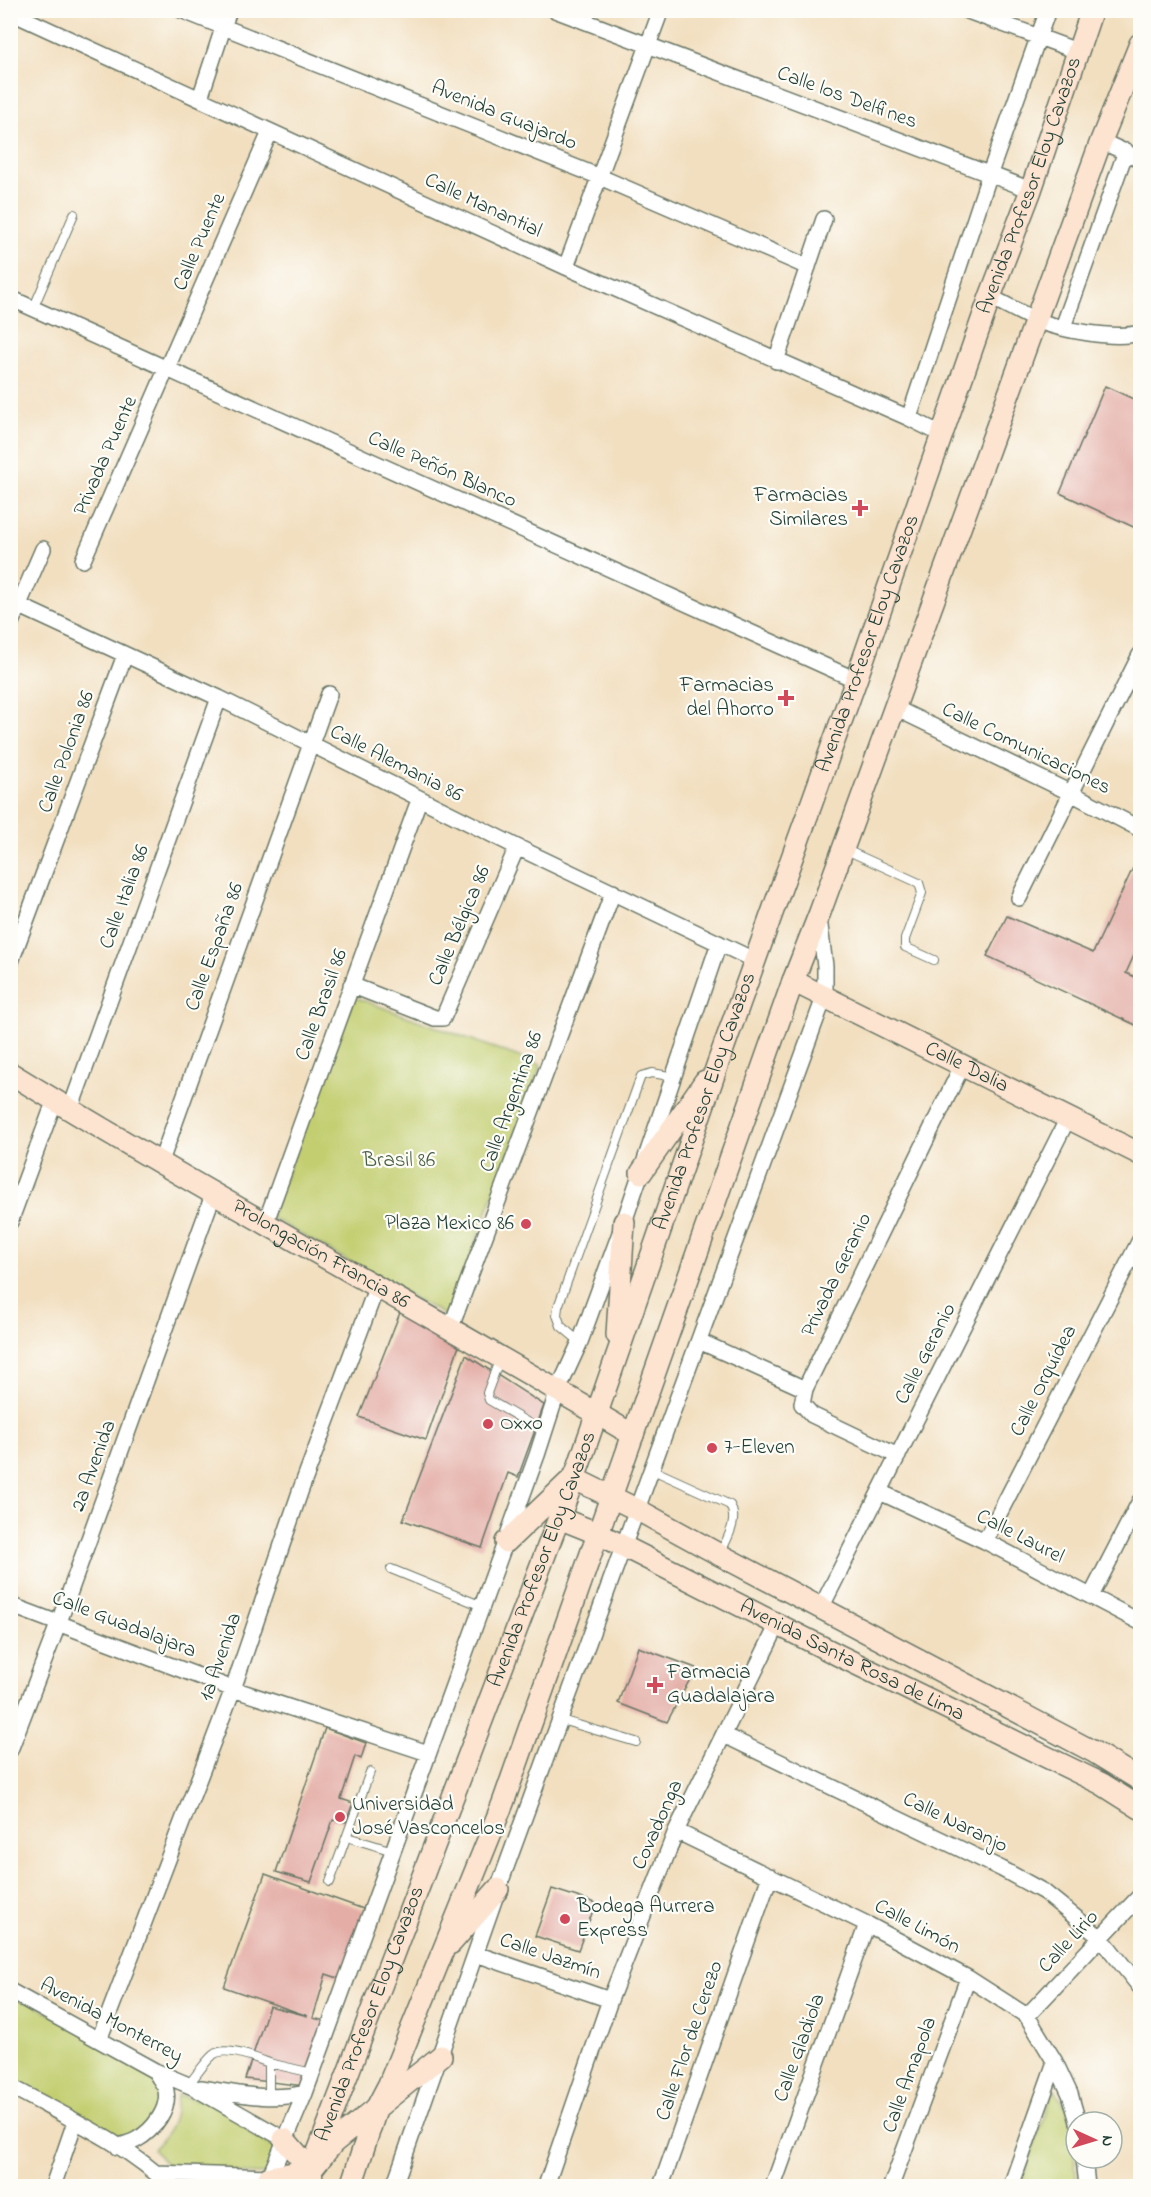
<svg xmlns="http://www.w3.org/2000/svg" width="1151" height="2197" viewBox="0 0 1151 2197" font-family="'Indie Flower',sans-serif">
<rect width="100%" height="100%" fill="#fdfcf7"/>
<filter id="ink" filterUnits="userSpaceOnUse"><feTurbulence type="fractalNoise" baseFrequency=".0167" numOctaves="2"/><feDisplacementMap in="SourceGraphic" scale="12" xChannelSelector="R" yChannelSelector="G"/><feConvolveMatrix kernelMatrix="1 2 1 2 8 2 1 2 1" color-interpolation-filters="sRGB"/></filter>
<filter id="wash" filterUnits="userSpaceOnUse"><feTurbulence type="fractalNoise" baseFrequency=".008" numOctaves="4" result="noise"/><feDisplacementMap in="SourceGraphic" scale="24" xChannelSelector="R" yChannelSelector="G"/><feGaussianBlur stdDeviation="1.35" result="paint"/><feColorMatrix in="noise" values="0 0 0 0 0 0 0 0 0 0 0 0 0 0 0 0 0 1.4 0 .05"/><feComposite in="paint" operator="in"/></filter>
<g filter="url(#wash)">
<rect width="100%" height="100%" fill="#f2dfc0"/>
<!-- green -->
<path fill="#c2ce70" stroke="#708652" stroke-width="1.5" d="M354 997 541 1065 448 1317 270 1217Z
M10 1991 155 2071 165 2087 159 2119 118 2147 11 2087Z
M1054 2089 1071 2115 1077 2186H1020Z
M177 2095 205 2101 280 2141 266 2174 171 2171 153 2149C172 2130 175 2121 177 2095Z"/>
<g id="blocks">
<!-- building -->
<path fill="#e4aea7" d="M1105 386 1140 402V530L1060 493Z
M1140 853V942L1126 973 1140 979V1027L987 956 1007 916 1093 953Z
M401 1310 459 1346 426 1440 359 1417Z
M466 1355 544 1405 518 1477 508 1473 482 1548 403 1520Z
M638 1647 696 1668 667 1722 618 1703Z
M325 1728 366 1743 361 1759 355 1756 341 1799 353 1803 346 1822 333 1820 311 1882 276 1872Z
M265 1874 369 1911 344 1980 326 1974 313 2018 329 2022 305 2086 245 2079 269 2006 308 2016 224 1987Z
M552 1889 596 1903 578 1950 535 1936Z"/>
</g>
</g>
<g filter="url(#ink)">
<use href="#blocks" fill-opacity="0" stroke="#697665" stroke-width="1.5"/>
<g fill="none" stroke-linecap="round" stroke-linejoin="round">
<defs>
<path id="lane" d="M33 309 74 214
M844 849 919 883 922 893 905 939V947L934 960
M580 1342 561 1326 557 1315 558 1307 641 1076 652 1073 675 1077
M500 1358 487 1393 489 1400 544 1432
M653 1470 730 1505C739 1521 727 1538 720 1554
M391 1569 482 1606
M561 1720 636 1742
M347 1837 393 1851
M330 1882 370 1772
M269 2063 312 2073
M188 2085C196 2076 204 2063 213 2055 225 2045 256 2058 269 2063V2098"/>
<path id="street" d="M181 10 600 177 808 267
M555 10 1031 190
M965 10 1077 51
M10 12 566 267 909 418 941 434
M200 98 229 10
M1101 141 1140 159
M566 267 661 10
M990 297C1005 304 1020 313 1036 320 1062 330 1113 340 1140 333
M10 298 856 680
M1063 327 1126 151
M776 361 824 219
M909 418 990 173 1048 10
M83 560 270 132
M18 605 219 698 517 847 756 961
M10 625 43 549
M893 707 1071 793 1140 829
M1019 898 1140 655
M10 964 125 655
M351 985 435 1018H443L517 847
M70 1110 219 698
M160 1164 329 694
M10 1222 55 1100
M265 1224 419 800
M451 1327 613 892
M699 1341 805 1389
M898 1456 812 1415 802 1404 805 1389 962 1066
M880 1492 985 1541 1140 1622
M985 1541 1140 1240
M1091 1596 1140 1501
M10 1605 233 1689 428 1753
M821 1608 1068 1118
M724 1735 1002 1869 1044 1892 1101 1938 1140 1987
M10 1750 59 1622 213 1195
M676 1831 867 1924 968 1978 1027 2016 1055 2062 1070 2094 1078 2122
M476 1954 610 2000
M10 1991 155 2071 193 2087 284 2139
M1027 2016 1140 1896
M99 2040 233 1689 301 1489 377 1286
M10 2086C64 2116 126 2143 170 2186
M201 2088C235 2093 270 2102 305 2093
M118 2147C124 2144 131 2143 136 2140 153 2131 172 2107 165 2087 162 2082 158 2076 155 2071
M1084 2158 1087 2186
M157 2173 269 2177
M267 2183 305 2093 537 1455 558 1390 580 1342 624 1222 719 943
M53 2186 75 2122
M394 2186 498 1889 825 995V966L819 918
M546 2186 610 2000 676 1831 778 1624
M661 2186 770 1876
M773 2186 867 1924
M891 2186 968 1978
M1011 2186 1055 2062"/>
<g id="secondary">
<path id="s1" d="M793 981 1140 1154"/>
<path id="s2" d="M10 1073C215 1199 427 1312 633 1435"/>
<path d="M641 1173 705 1081"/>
<path d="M617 1335 624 1222"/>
<path id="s3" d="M559 1518 599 1534 840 1656 1102 1784 1140 1808"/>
<path d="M506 1542 573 1478 638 1510 720 1555 1094 1752 1140 1780"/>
<path d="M451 1943 498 1889"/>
<path d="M284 2139 311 2170 312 2180"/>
<path d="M269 2177 311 2170 333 2143 441 2056"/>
<path id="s4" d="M305 2186 579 1465 718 1063 856 680 990 297 1031 190 1092 10"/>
<path d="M351 2186 377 2107 389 2084 503 1803 793 981 819 915 1101 141 1140 44"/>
</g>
</defs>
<!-- lane casing -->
<use href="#lane" stroke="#697665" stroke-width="10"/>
<!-- street casing -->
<use href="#street" stroke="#697665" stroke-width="18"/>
<!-- secondary casing -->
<use href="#secondary" stroke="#697665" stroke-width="24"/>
<!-- lane -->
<use href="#lane" stroke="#fff" stroke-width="8"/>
<!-- street -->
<use href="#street" stroke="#fff" stroke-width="15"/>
<!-- secondary -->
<use href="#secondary" stroke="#fde4d1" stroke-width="21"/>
</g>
</g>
<!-- markers -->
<g fill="#d1495b" stroke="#fdfcf7" stroke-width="2">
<path d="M857 499h6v6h6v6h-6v6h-6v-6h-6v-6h6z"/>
<path d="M783 689h6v6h6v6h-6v6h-6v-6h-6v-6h6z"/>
<circle cx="526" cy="1224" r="6"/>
<circle cx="488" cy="1424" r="6"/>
<circle cx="712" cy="1448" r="6"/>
<path d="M652 1676h6v6h6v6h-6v6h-6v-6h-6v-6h6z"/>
<circle cx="340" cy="1817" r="6"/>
<circle cx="565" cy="1919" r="6"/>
</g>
<g text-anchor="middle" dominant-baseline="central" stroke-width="4.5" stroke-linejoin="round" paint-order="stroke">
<!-- street labels -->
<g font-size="21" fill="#1f3d34" stroke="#fdfcf7">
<text transform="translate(847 98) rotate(20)">Calle los Delfines</text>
<text transform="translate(504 116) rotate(22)">Avenida Guajardo</text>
<text stroke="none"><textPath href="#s4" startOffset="2128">Avenida Profesor Eloy Cavazos</textPath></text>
<text transform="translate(483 206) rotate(25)">Calle Manantial</text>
<text transform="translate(200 242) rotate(-67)">Calle Puente</text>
<text transform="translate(106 456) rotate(-66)">Privada Puente</text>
<text transform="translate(442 470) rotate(24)">Calle Peñón Blanco</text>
<text stroke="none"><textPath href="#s4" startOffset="1642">Avenida Profesor Eloy Cavazos</textPath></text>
<text transform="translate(1026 749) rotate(26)">Calle Comunicaciones</text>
<text transform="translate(67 752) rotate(-70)">Calle Polonia 86</text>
<text transform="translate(396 764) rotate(27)">Calle Alemania 86</text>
<text transform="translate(125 897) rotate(-70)">Calle Italia 86</text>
<text transform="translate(460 926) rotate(-67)">Calle Bélgica 86</text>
<text transform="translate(215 947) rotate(-70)">Calle España 86</text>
<text transform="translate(322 1005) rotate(-70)">Calle Brasil 86</text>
<text stroke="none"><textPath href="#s1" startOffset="194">Calle Dalia</textPath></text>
<text stroke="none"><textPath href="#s4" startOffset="1156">Avenida Profesor Eloy Cavazos</textPath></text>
<text transform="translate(512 1102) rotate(-70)">Calle Argentina 86</text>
<text stroke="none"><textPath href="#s2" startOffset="360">Prolongación Francia 86</textPath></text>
<text transform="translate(837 1275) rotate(-64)">Privada Geranio</text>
<text transform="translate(926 1354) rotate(-63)">Calle Geranio</text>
<text transform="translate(1044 1381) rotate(-63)">Calle Orquídea</text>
<text transform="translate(94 1466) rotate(-70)">2a Avenida</text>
<text transform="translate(1020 1537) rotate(27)">Calle Laurel</text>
<text stroke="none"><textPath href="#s4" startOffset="670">Avenida Profesor Eloy Cavazos</textPath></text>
<text transform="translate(124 1625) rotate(21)">Calle Guadalajara</text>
<text transform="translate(221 1657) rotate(-71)">1a Avenida</text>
<text stroke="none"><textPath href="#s3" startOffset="326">Avenida Santa Rosa de Lima</textPath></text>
<text transform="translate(955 1823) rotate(26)">Calle Naranjo</text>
<text transform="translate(658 1825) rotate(-66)">Covadonga</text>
<text transform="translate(917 1927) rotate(28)">Calle Limón</text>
<text transform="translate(1069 1942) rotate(-47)">Calle Lirio</text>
<text transform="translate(550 1957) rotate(19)">Calle Jazmín</text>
<text stroke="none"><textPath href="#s4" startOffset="184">Avenida Profesor Eloy Cavazos</textPath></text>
<text transform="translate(111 2021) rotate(28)">Avenida Monterrey</text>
<text transform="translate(690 2041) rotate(-71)">Calle Flor de Cerezo</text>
<text transform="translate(800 2048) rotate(-70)">Calle Gladiola</text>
<text transform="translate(910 2075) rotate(-70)">Calle Amapola</text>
</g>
<!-- poi labels -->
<g font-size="21" fill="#1f3d34" stroke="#fdfcf7" text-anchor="start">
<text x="848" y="496" text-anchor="end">Farmacias<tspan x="848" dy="24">Similares</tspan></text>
<text x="774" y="686" text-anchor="end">Farmacias<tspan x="774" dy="24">del Ahorro</tspan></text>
<text x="514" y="1224" text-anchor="end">Plaza Mexico 86</text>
<text x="500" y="1424">Oxxo</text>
<text x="724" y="1448">7-Eleven</text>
<text x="667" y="1673">Farmacia<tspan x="667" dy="24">Guadalajara</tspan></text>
<text x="352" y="1805">Universidad<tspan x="352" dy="24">José Vasconcelos</tspan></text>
<text x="577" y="1907">Bodega Aurrera<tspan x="577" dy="24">Express</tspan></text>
</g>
<!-- park labels -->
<g font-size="21" fill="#486143" stroke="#fdfcf7">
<text x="399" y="1161">Brasil 86</text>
</g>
</g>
<!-- margin -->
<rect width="1151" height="2197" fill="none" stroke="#fdfcf7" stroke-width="36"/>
<!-- north arrow -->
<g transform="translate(1094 2140) rotate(94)"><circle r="28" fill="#fdfcf7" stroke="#a4b0a9" stroke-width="1.5"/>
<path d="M0-4.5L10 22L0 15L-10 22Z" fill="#d1495b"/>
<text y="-9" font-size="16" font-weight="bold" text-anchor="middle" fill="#1f3d34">N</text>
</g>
</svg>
